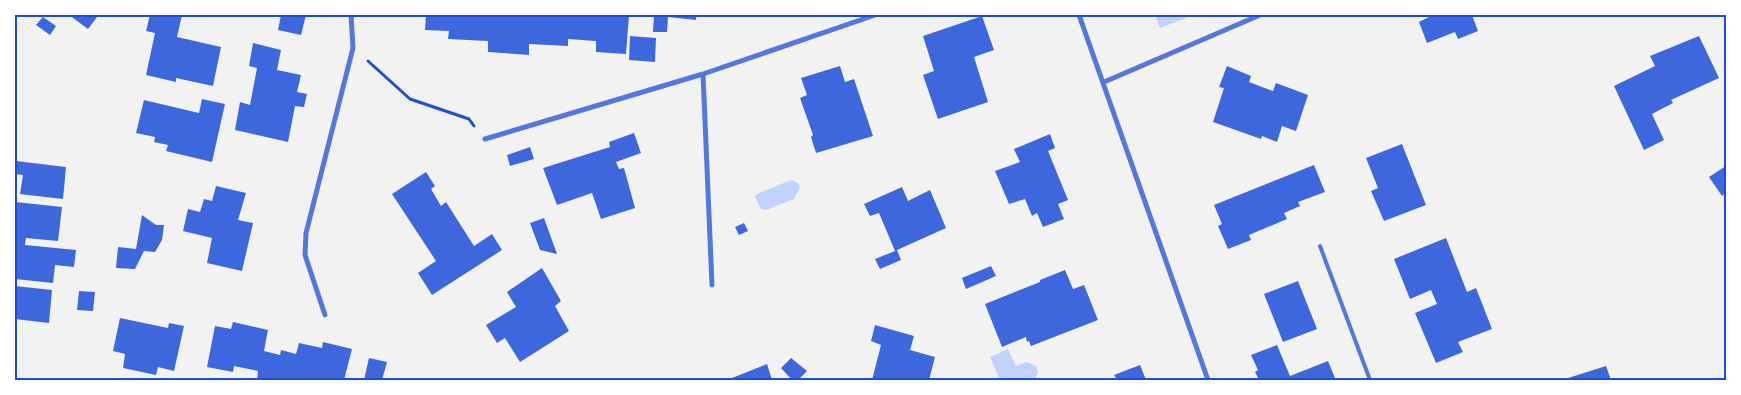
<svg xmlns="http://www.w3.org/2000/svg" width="1741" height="395" viewBox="0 0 1741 395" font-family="'Noto Sans',sans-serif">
<rect width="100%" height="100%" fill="#f2f2f2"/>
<!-- water -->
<path fill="#bfd3fe" d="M1155 15H1194L1160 28Z
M791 180 798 183 800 187 794 199 766 210 761 209 755 197 757 194Z
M1008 349 1016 366 1027 362 1036 366 1038 372 1036 377V380H1000L990 357Z"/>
<!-- building -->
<path fill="#3d67dc" d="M69 15H94L97 17 88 29Z
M150 15H182L177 37 221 47 213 86 176 78V82L146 75 155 33 146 31Z
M281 15H306L301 35 278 30Z
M426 15H629L626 54 596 52V41L568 39V46L529 44V55L488 52V41L448 39 449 31 425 30Z
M654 15H696V20L668 17 667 32H653Z
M1433 15H1472L1478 31 1458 39 1455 32 1427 43 1419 22Z
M982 16 994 50 974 57 988 102 938 119 923 75 934 71 923 36Z
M43 17 56 26 50 35 36 25Z
M630 36 656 38 655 62 629 60Z
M1699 36 1719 78 1671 100 1673 103 1652 114 1664 140 1644 150 1614 86 1655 66 1650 56Z
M253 43 281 50 277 70 301 75 297 92 307 94 304 107 295 106 288 142 235 130 240 102 250 105 257 68 249 66Z
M840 66 845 82 854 79 873 136 816 153 811 137 813 135 800 98 807 95 801 78Z
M1227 66 1251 76 1249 82 1273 91 1276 83 1308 95 1296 131 1282 126 1277 142 1262 136 1261 139 1213 122 1224 88 1219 87Z
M202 99 225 104 212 162 166 151 168 145 154 142 155 137 136 133 144 100 199 113Z
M634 133 641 153 616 162 619 169 624 168 635 208 601 219 592 193 557 205 543 168 610 147 609 142Z
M1050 134 1055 148 1048 151 1068 200 1058 204 1064 219 1043 227 1037 213 1032 216 1025 199 1009 204 995 171 1020 162 1014 149Z
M1402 144 1426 205 1384 221 1371 191 1378 188 1366 158Z
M530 147 534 159 510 166 507 155Z
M16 161 66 167 63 199 20 194 23 175 15 174Z
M1314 165 1325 192 1298 202 1300 206 1284 213 1287 219 1249 235 1251 240 1228 249 1218 226 1222 224 1214 205Z
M1726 166V193L1722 196 1709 177Z
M426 172 435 186 431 189 441 206 446 202 474 246 492 234 502 250 432 295 418 273 436 261 392 194Z
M216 186 246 193 238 220 253 223 242 271 207 263 212 238 183 231 188 209 200 212 204 199 212 201Z
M902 187 908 201 930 190 946 228 897 250 901 260 880 269 875 259 895 251 879 213 870 216 864 204Z
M15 202 62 207 58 241 26 238 25 245 76 250 74 267 55 265 53 283 15 279Z
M142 215 156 225H164L162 240 155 252 144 251 135 269 116 268 118 247 136 249Z
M544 218 557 254 540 250 530 223Z
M744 223 748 231 739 235 735 227Z
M1446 238 1467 292 1476 288 1492 329 1458 342 1463 352 1436 363 1415 313 1437 304 1431 290 1410 299 1394 259Z
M991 266 996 276 966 289 962 278Z
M542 268 561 301 555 306 569 331 520 362 505 338 497 343 486 325 516 307 507 292Z
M1065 270 1073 289 1084 285 1098 320 1031 346 1029 341 1027 342 1026 337 1002 347 985 304 1040 282V280Z
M1298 281 1317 329 1283 342 1264 294Z
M15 286 52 290 49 323 15 319Z
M79 291 95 292 93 311 77 310Z
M120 318 168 328 169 323 184 326 174 371 158 367 156 375 123 368 125 354 113 351Z
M233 322 268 330 264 351 280 355 281 350 296 354 299 343 322 348 323 342 352 349 344 380H257L258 371 234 366 233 372 207 367 215 326 231 329Z
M875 325 914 336 910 350 935 357 929 380H872L881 345 871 341Z
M1277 345 1290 376 1328 361 1335 378 1331 380H1288L1287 378 1280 380H1259L1255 372 1258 370 1251 355Z
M369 358 387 362 382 380H364Z
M791 358 807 371 798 380H792L781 368Z
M767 364 772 380H727Z
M1140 365 1146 380H1110L1116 378 1114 375Z
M1606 366 1611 380H1562Z"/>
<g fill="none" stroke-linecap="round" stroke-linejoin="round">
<!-- path -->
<path stroke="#1d4ed8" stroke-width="3" d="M368 61 410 99 469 119 474 126"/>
<!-- service -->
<path stroke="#5277de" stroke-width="4" d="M1320 246 1370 380"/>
<!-- minor -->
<path stroke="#5277de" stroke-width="5" d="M1079 15 1208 380
M703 74 712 285
M1104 82 1260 15
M485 139 703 74 875 15
M325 315 305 255 306 233 353 48 351 15"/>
</g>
<!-- border -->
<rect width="1741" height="395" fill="none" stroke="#ffffff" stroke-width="32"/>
<rect x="16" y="16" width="1709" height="363" fill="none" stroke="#1d4ed8" stroke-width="2"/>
</svg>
